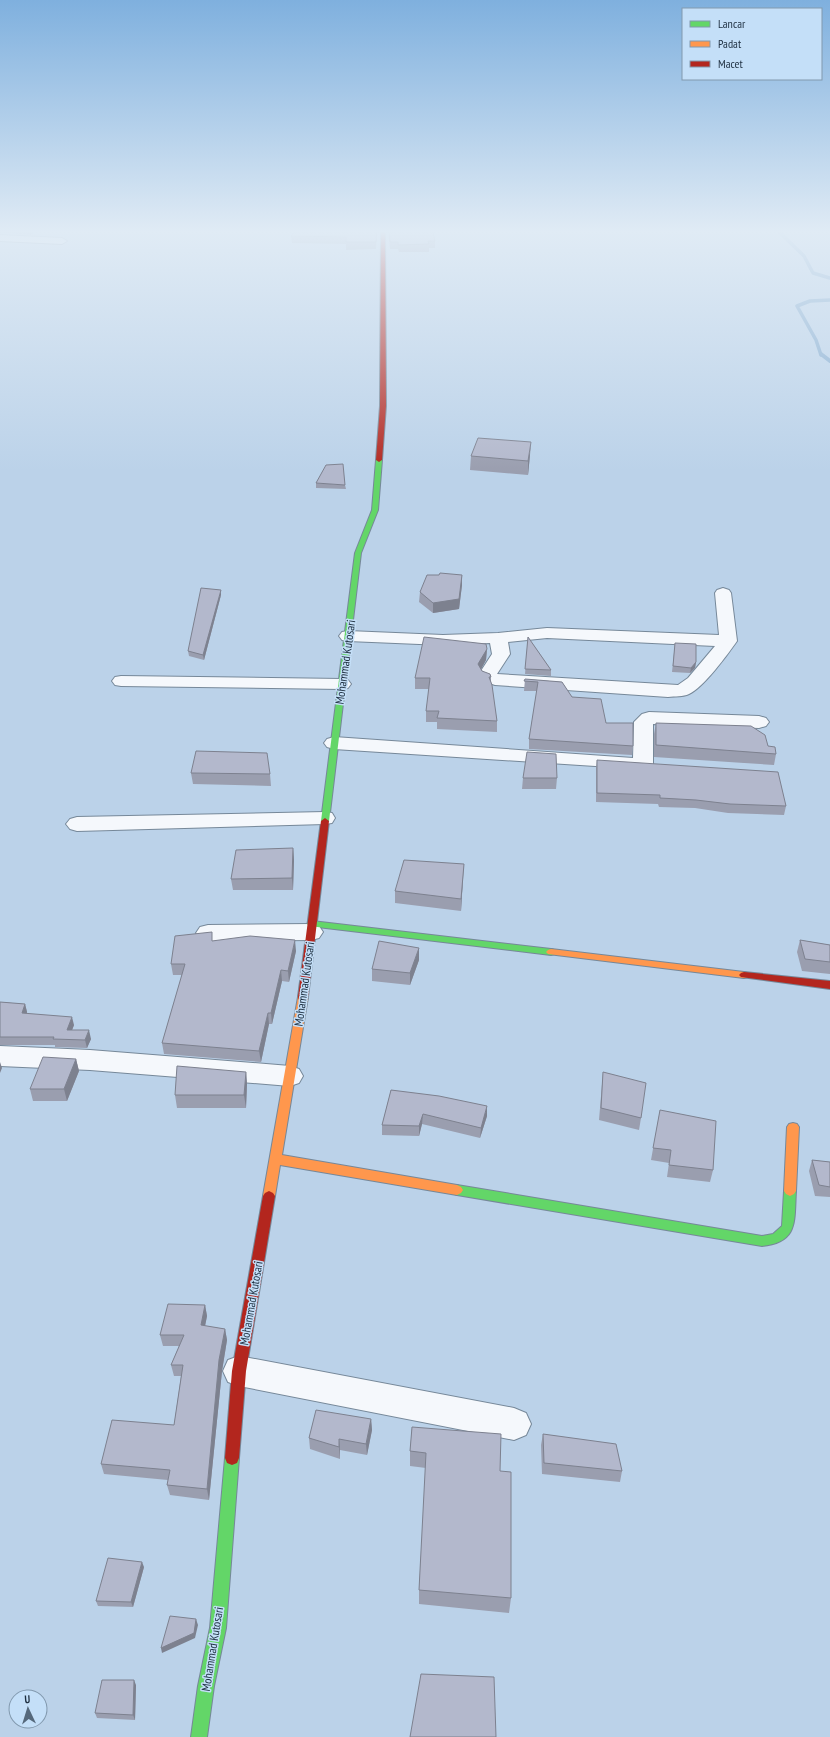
<svg xmlns="http://www.w3.org/2000/svg" width="830" height="1737" viewBox="0 0 830 1737" font-family="'PT Sans Narrow',sans-serif">
<rect width="100%" height="100%" fill="#bbd2e9"/>
<g fill="none" stroke-linecap="round" stroke-linejoin="round">
<!-- stream-far1 -->
<path stroke="#81a9ce" stroke-width="3.5" d="M776 229 804 256 813 273 830 278
M821 355 816 340 797 306 810 301 830 300"/>
<!-- stream -->
<path stroke="#81a9ce" stroke-width="4" d="M821 354 830 361"/>
<defs>
<path id="street" d="M0 235 62 238 67 241 62 244 0 241Z
M723 588 729 590 731 593 737 641C728 654 703 688 689 694 683 697 675 696 668 697L495 685 483 681 479 674 492 654 490 643 443 645 348 641 342 640 339 636 342 632 348 631 443 635 498 633 547 628 719 635 715 593 717 590ZM547 638 715 646 688 678 678 685 497 674 510 654 508 642Z
M121 676 342 679 348 680 351 684 348 688 342 689 121 686 115 685 112 681 115 677Z
M649 712 759 716 766 718 769 722 766 726 759 728 653 724V764L650 768 643 770 636 768 634 765 626 768 334 749 327 747 324 743 327 739 334 737 633 758 634 722 642 714Z
M325 812 332 813 335 818 332 823 325 824 77 831 70 829 66 824 70 819 77 817Z
M311 924 319 926 323 932 319 938 311 940 208 941 200 939 196 933 200 927 208 925Z
M0 1046 90 1050 290 1066 299 1069 303 1076 299 1083 290 1086 90 1070 0 1066Z
M239 1356 514 1408 526 1413 531 1424 526 1435 514 1440 239 1386 228 1382 223 1371 228 1360Z"/>
<path id="fast" d="M379 458 382 460 378 510 361 553 329 821 325 824 321 821 355 553 372 510 376 460Z
M312 921 551 949 554 950 556 952 554 954 551 955 309 926 307 924 309 922Z
M457 1185 762 1236 773 1234 782 1226 784 1191 786 1188 790 1186 794 1188 796 1191C794 1221 799 1242 762 1246L457 1195 453 1193 451 1190 453 1187Z
M232 1451 237 1453 239 1458 226 1628 214 1686 207 1737H191L198 1686 210 1628 225 1458 227 1453Z"/>
<path id="slow" d="M551 949 744 972 747 973 749 975 747 977 744 978 548 954 546 952 548 950Z
M303 993 307 994 308 997 282 1155 457 1185 461 1187 463 1190 461 1193 457 1195 280 1165 275 1196 273 1199 269 1201 265 1199 263 1196 298 997 299 994Z
M793 1123 797 1124 799 1127 796 1191 794 1194 790 1196 786 1194 784 1191 787 1127 789 1124Z"/>
<path id="jam" d="M381 229H385L386 406 382 460 379 462 376 460 380 406Z
M325 818 329 821 308 997 307 1000H299L298 997 321 821Z
M744 972 830 981V989L741 977 739 975 741 973Z
M269 1191 273 1193 275 1196 246 1371 239 1458 237 1463 232 1465 227 1463 225 1458 232 1371 263 1196 265 1193Z"/>
</defs>
<!-- street casing -->
<use href="#street" stroke="#768899" stroke-width="2"/>
<!-- fast casing -->
<use href="#fast" stroke="#768899" stroke-width="2"/>
<!-- slow casing -->
<use href="#slow" stroke="#768899" stroke-width="2"/>
<!-- jam casing -->
<use href="#jam" stroke="#768899" stroke-width="2"/>
<!-- street -->
<use href="#street" fill="#f5f8fc" fill-rule="evenodd"/>
<!-- fast -->
<use href="#fast" fill="#63d668" fill-rule="evenodd"/>
<!-- slow -->
<use href="#slow" fill="#ff974d" fill-rule="evenodd"/>
<!-- jam -->
<use href="#jam" fill="#b3261e" fill-rule="evenodd"/>
</g>
<!-- wall -->
<path fill="#9a9eaf" d="M0 229H39L30 235 0 232Z
M271 229H377L376 249 346 250V244L292 243 291 236 296 230Z
M388 229H432L435 241V248H429V252H399L398 249H390Z
M530 455 528 475 470 470 471 456Z
M316 483 345 485 346 489 316 488Z
M462 575V585L459 609 433 613 419 602 420 592Z
M221 595 204 660 189 656 188 651Z
M528 637 551 670V676L525 674Z
M675 643 696 662 695 668 690 673 672 672Z
M487 649 486 660 481 669 482 671 491 677V682L497 721V732L437 729V722H426V711L429 689H415V678Z
M525 679 562 682 572 697 606 723 633 746 632 755 529 749V739L537 691H524Z
M656 723 768 746 776 754 774 765 654 757V734Z
M597 760 786 806 784 815 728 813 695 808 659 807 658 804 596 802V768Z
M191 773 270 774 271 786 193 784Z
M523 778H557L556 789H522Z
M293 848 294 860 293 890H233L231 879Z
M464 864 461 911 395 903V891Z
M800 940 830 945V974L802 971 797 952Z
M213 941 296 951 289 982 282 981 272 1024H269L261 1062 164 1054 162 1043 182 975H173L171 964Z
M419 960 410 985 372 981V969Z
M0 1002 25 1004 27 1012V1014L74 1025 72 1030 91 1039 87 1048 55 1047V1045H0Z
M76 1059 79 1071 67 1101H33L30 1089Z
M246 1072 247 1084 246 1108H177L175 1095Z
M603 1072 641 1118 639 1130 599 1120Z
M391 1090 487 1116 480 1138 422 1124 419 1136 382 1135V1125Z
M660 1110 713 1170 710 1182 667 1177 669 1163 651 1160Z
M812 1160 830 1162V1197L815 1196 809 1171Z
M205 1305 207 1316 205 1326 225 1329 227 1340 222 1371 209 1500 170 1495 167 1485 168 1480 104 1474 101 1464 174 1425 181 1376H174L171 1365 179 1346H163L160 1335Z
M371 1419 372 1430 367 1455 340 1450V1459L310 1449 309 1438Z
M412 1427 500 1471 511 1598 509 1613 419 1604V1590L426 1468 410 1466V1451Z
M543 1434 622 1471 620 1482 542 1474 541 1445Z
M144 1567 133 1607 98 1606 96 1601Z
M136 1685 135 1720 97 1718 95 1713Z"/>
<!-- shaded-wall -->
<path fill="#7d818f" d="M32 229H39L30 235V231Z
M531 442 530 455 528 475V461Z
M462 575V585L459 609 433 613V603Z
M221 590V595L204 660 203 655Z
M487 649 486 660 478 675V664Z
M696 662 695 668 690 673 691 668Z
M293 848 294 860 293 890 292 878Z
M464 864 463 876 461 911V899Z
M295 940 296 951 289 982 288 971Z
M419 948V960L410 985V973Z
M281 970 282 981 272 1024 271 1013Z
M25 1004 27 1012 24 1022 22 1013Z
M268 1013 269 1024 261 1062 259 1051Z
M72 1017 74 1025 69 1038 67 1030Z
M89 1030 91 1039 87 1048 85 1040Z
M76 1059 79 1071 67 1101 64 1089Z
M0 1062 2 1068 0 1073Z
M246 1072 247 1084 246 1108 244 1095Z
M487 1106V1116L480 1138 481 1128Z
M423 1114 422 1124 419 1136V1126Z
M205 1305 207 1316 203 1336 201 1325Z
M225 1329 227 1340 222 1371 209 1500 207 1489 219 1360Z
M371 1419 372 1430 367 1455 366 1444Z
M339 1439 340 1450V1459L339 1447Z
M142 1562 144 1567 133 1607 131 1602Z
M196 1619 198 1625 195 1638 162 1653 161 1648Z
M134 1680 136 1685 135 1720 133 1715Z"/>
<!-- building -->
<path fill="#b3b8cc" stroke="#7d818f" d="M13 229H32L30 231Z
M296 229H377L376 242H346V237L291 236Z
M389 229H432L435 241H428L429 244 398 245V242H390Z
M478 438 531 442 528 461 471 456Z
M343 464 345 485 316 483 326 465Z
M440 573 462 575 459 599 433 603 420 592 427 575H439Z
M201 588 221 590 203 655 188 651Z
M424 637 486 644 487 649 478 664 482 671 490 674 491 677H489L492 685 497 721 437 718 439 711H426L430 678H415Z
M528 637 551 670 525 669Z
M675 643 696 644V662L691 668 673 666Z
M525 679 562 682 572 697 601 699 606 723H633V746L529 739 538 682 524 681Z
M656 723 751 726 765 735 768 746 775 747 776 754 656 745Z
M196 751 267 753 270 774 191 773Z
M527 752 556 754 557 778H523Z
M597 760 778 772 786 806 730 804 696 800 660 798V795L597 793Z
M293 848 292 878 231 879 236 850Z
M404 860 464 864 461 899 395 891Z
M212 932V941L250 936 295 940 288 971 281 970 271 1013H268L259 1051 162 1043 185 964H171L175 936Z
M800 940 830 945V962L805 959Z
M379 941 419 948 410 973 372 969Z
M0 1002 25 1004 22 1013 72 1017 67 1030H89L85 1040 53 1039 54 1037H0Z
M43 1057 76 1059 64 1089H30Z
M177 1066 246 1072 244 1095H175Z
M603 1072 646 1083 641 1118 601 1108Z
M391 1090 439 1096 487 1106 481 1128 423 1114 419 1126 382 1125Z
M660 1110 716 1121 713 1170 669 1165 671 1150 653 1148Z
M812 1160 830 1162V1187L819 1185Z
M168 1304 205 1305 201 1325 225 1329 219 1360 207 1489 167 1485 170 1470 101 1464 112 1420 174 1425 183 1365H171L184 1335H160Z
M316 1410 371 1419 366 1444 339 1439V1447L309 1438Z
M412 1427 501 1434 500 1471 511 1472V1598L419 1590 426 1453 410 1451Z
M543 1434 616 1444 622 1471 544 1463Z
M108 1558 142 1562 131 1602 96 1601Z
M170 1616 196 1619 194 1633 161 1648Z
M421 1674 494 1677 496 1737H410Z
M102 1680H134L133 1715 95 1713Z"/>
<!-- sky -->
<linearGradient id="sky" x2="0" y2="1"><stop stop-color="#7fb0de"/><stop offset="0.49" stop-color="#e0ebf5"/><stop offset="1" stop-color="#e0ebf5" stop-opacity="0"/></linearGradient>
<rect width="830" height="472" fill="url(#sky)"/>
<g text-anchor="middle" dominant-baseline="central" stroke-width="3" stroke-linejoin="round" paint-order="stroke">
<!-- street labels -->
<g font-size="12" fill="#1e2f40" stroke="#c4dff8">
<text transform="translate(345 662) rotate(-82)">Mohammad Kutosari</text>
<text transform="translate(304 984) rotate(-82)">Mohammad Kutosari</text>
<text transform="translate(251 1303) rotate(-80)">Mohammad Kutosari</text>
<text transform="translate(212 1649) rotate(-81)">Mohammad Kutosari</text>
</g>
</g>
<!-- legend -->
<rect x="682" y="8" width="140" height="72" fill="#c4dff8" stroke="#8299ae"/>
<rect x="690" y="21" width="20" height="6" fill="#63d668" stroke="#8299ae"/>
<text x="718" y="28" font-size="12" fill="#1e2f40">Lancar</text>
<rect x="690" y="41" width="20" height="6" fill="#ff974d" stroke="#8299ae"/>
<text x="718" y="48" font-size="12" fill="#1e2f40">Padat</text>
<rect x="690" y="61" width="20" height="6" fill="#b3261e" stroke="#8299ae"/>
<text x="718" y="68" font-size="12" fill="#1e2f40">Macet</text>
<!-- north arrow -->
<g transform="translate(28 1709) rotate(356)"><circle r="19" fill="#c4dff8" stroke="#8299ae"/>
<path d="M0-3L7 15L0 10L-7 15Z" fill="#55687b"/>
<text y="-6" font-size="11" font-weight="bold" text-anchor="middle" fill="#1e2f40">U</text>
</g>
</svg>
